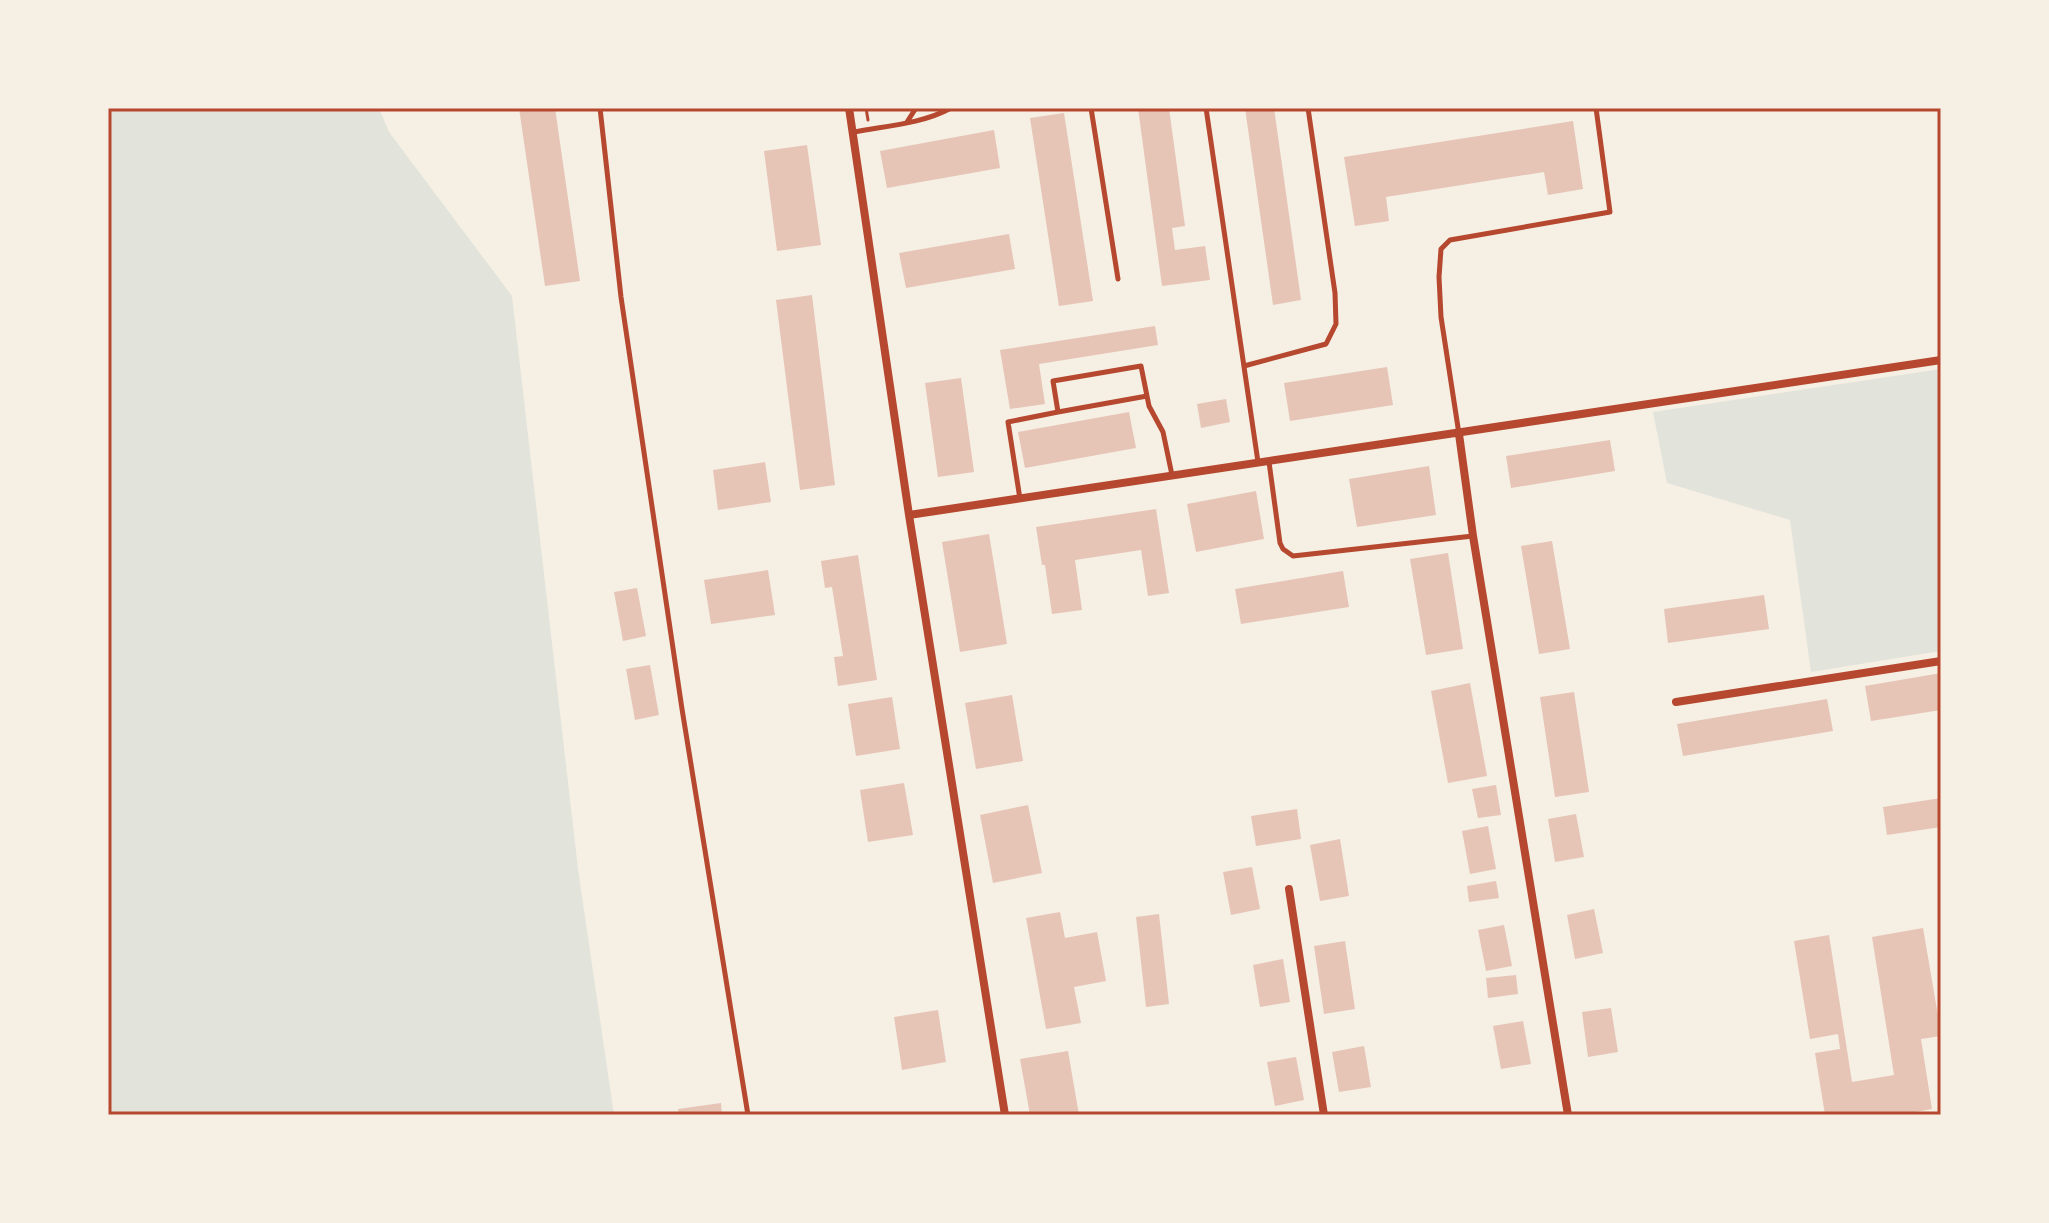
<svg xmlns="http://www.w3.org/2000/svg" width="2049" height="1223" viewBox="0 0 2049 1223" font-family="'DejaVu Sans',sans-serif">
<rect width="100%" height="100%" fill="#f6efe4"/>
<!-- green -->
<path fill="#e2e4dc" d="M108 108H379L389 132 512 296 578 869 614 1115H108Z
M1941 369V651L1811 672 1790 520 1667 483 1653 412Z"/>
<!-- building -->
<path fill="#e6c5b7" d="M519 108H555L580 281 545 286Z
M1138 108H1169L1185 226 1172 228 1175 250 1205 246 1210 280 1162 286Z
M1245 108H1274L1301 300 1273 305Z
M1064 113 1093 301 1059 306 1030 118Z
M1573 121 1583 189 1548 195 1544 172 1386 197 1389 221 1355 226 1344 157Z
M994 130 1000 168 887 188 880 151Z
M807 145 821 245 777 251 764 151Z
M1009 234 1015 269 906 288 899 253Z
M812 295 835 485 800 490 776 300Z
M1155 326 1158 345 1039 364 1045 404 1010 409 1000 350Z
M1387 367 1393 405 1290 421 1284 383Z
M961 378 974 472 938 477 925 383Z
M1226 399 1230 422 1201 428 1197 404Z
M1129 412 1136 448 1025 468 1018 432Z
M1610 440 1615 471 1511 488 1506 456Z
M765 462 771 502 718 510 713 470Z
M1429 466 1436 515 1357 527 1349 479Z
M1256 491 1264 539 1196 552 1187 504Z
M1156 509 1169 593 1148 596 1141 550 1075 560 1082 610 1052 614 1045 565H1042L1036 527Z
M989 534 1007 644 960 652 942 542Z
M1552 541 1570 649 1539 654 1521 546Z
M1448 553 1463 649 1426 655 1410 559Z
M858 555 877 680 838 686 834 657 843 656 832 587 825 588 821 561Z
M768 570 775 615 711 624 704 580Z
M1343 571 1349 607 1241 624 1235 589Z
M637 588 646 636 623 641 614 592Z
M1764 595 1769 629 1668 643 1664 609Z
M650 665 659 715 635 720 626 669Z
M1941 673V710L1871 721 1865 686Z
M1470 683 1487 776 1448 783 1431 691Z
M1574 692 1589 792 1555 797 1540 697Z
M1012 695 1023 761 976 769 965 703Z
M892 697 900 749 856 756 848 704Z
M1827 699 1833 731 1683 756 1677 724Z
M904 783 913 835 868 842 860 790Z
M1496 785 1501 815 1478 818 1472 789Z
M1941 798V827L1887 835 1883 807Z
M1028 805 1042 873 993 883 980 815Z
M1297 809 1301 839 1256 846 1251 816Z
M1576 814 1584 857 1555 862 1548 819Z
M1488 826 1496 869 1470 874 1462 831Z
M1340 839 1349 896 1320 901 1310 845Z
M1252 867 1260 909 1231 915 1223 872Z
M1496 881 1499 898 1469 902 1467 886Z
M1594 909 1603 953 1575 959 1567 915Z
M1060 912 1065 938 1097 932 1106 981 1074 987 1081 1023 1046 1029 1026 918Z
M1159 914 1169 1004 1146 1007 1136 917Z
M1504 925 1512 966 1486 971 1478 930Z
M1923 928 1941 1033V1036L1921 1039 1932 1109 1898 1115H1825L1815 1053 1840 1049 1838 1034 1810 1039 1794 941 1829 935 1852 1082 1894 1075 1872 937Z
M1345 941 1355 1009 1324 1014 1314 946Z
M1283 959 1290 1002 1260 1007 1253 965Z
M1516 975 1518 994 1488 998 1486 978Z
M1611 1008 1618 1052 1588 1057 1582 1012Z
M938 1010 946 1062 902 1070 894 1017Z
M1523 1021 1531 1064 1501 1069 1493 1026Z
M1364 1046 1371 1087 1339 1092 1332 1052Z
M1068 1051 1079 1115H1030L1020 1059Z
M1296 1057 1304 1100 1275 1106 1267 1062Z
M721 1103 722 1115H679L678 1109Z"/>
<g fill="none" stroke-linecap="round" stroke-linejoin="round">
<!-- path -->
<path stroke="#b5482f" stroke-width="3" d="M866 108 868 120"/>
<!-- service -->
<path stroke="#b5482f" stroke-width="5" d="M600 108 621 297 682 709 748 1115
M1091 108 1118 279
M1206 108 1258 462
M907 122 916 108
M854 132C885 126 922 124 951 108
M1244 366 1326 344 1336 324 1335 293 1308 108
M1058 412 1147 396
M1459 434 1441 317 1439 277 1441 249 1450 240 1610 212 1596 108
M1269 462 1280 543 1283 549 1293 556 1473 536
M1020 499 1008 422 1058 412 1053 381 1141 366 1149 406 1163 432 1172 475"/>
<!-- minor -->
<path stroke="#b5482f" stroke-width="8" d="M849 108 909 515 1005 1115
M1459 434 1473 536 1568 1115
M909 515 1941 360
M1676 702 1941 661
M1289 889 1324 1115"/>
</g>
<!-- border -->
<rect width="2049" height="1223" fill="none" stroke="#f6efe4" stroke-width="220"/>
<rect x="110" y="110" width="1829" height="1003" fill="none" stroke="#b5482f" stroke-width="3"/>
</svg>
